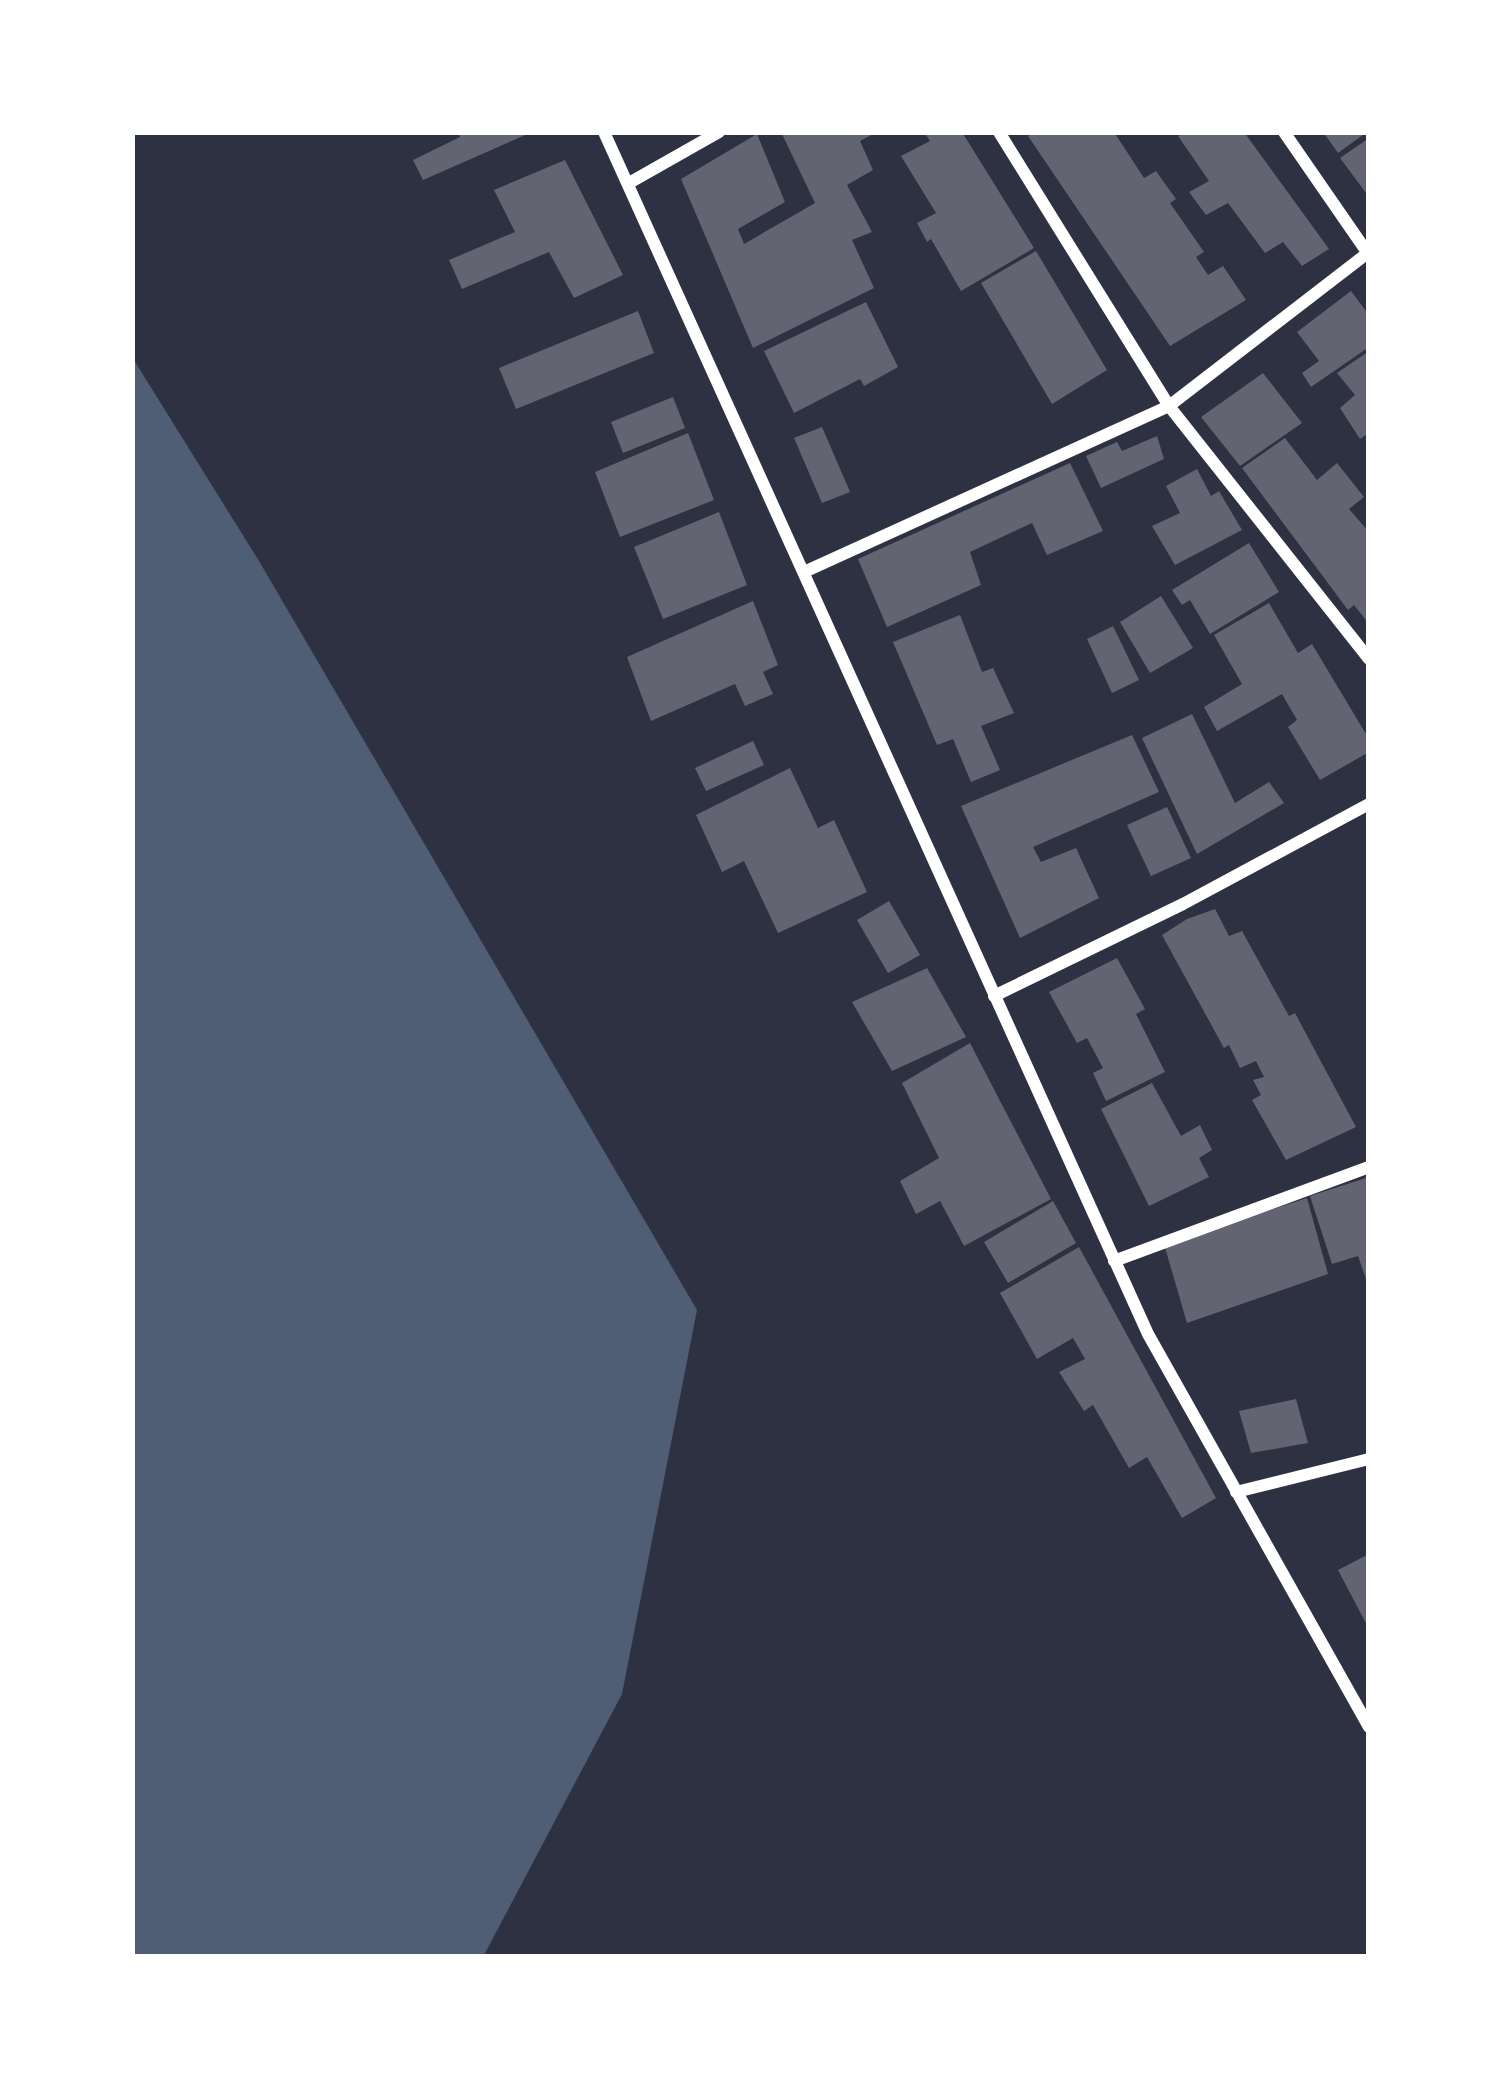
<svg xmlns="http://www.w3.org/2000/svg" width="1501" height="2089" viewBox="0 0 1501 2089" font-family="Merriweather,serif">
<rect width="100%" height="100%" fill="#2d3142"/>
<!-- water -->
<path fill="#4f5d75" d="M132 357 259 561 697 1310 622 1694 483 1957H132Z"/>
<!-- building -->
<path fill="#626471" d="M458 132H532L423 180 413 160 460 137Z
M781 132H877L860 141 873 170 847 185 872 232 852 240 874 288 753 348 681 179 757 134 785 202 738 229 744 244 815 203Z
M924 132H962L1034 248 961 291 931 239 927 242 917 223 936 213 901 156 930 141Z
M1036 132H1114L1144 178 1156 171 1176 199 1170 203 1204 252 1196 257 1208 275 1223 266 1246 300 1170 346 1028 136Z
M1187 132H1244L1329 249 1302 266 1283 242 1265 253 1228 203 1206 215 1189 192 1209 181 1178 136Z
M1323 132H1367L1338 153Z
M1369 138V197L1340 158Z
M565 160 623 275 574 298 549 252 462 289 449 260 515 232 494 190Z
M1036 251 1107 370 1052 404 981 283Z
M1351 291 1369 315V347L1311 387 1302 373 1319 361 1297 332Z
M866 302 898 367 864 386 860 379 794 413 764 351Z
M638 311 654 353 516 409 499 368Z
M1369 351V433L1360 439 1340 408 1355 395 1337 373Z
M1263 373 1302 423 1240 466 1201 417Z
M673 397 685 428 623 453 611 422Z
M822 427 850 492 822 503 794 438Z
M688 433 714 500 620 537 595 472Z
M1157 436 1164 459 1101 488 1086 456 1117 442 1122 451Z
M1285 438 1317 480 1337 463 1364 497 1349 509 1369 532V624L1354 605 1348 610 1242 468Z
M1070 463 1103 531 1047 555 1032 523 970 552 981 585 887 627 858 559Z
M1197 469 1211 496 1219 491 1242 530 1175 565 1152 526 1180 513 1166 486Z
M719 512 747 585 663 619 634 547Z
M1249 543 1279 592 1210 634 1190 600 1182 605 1172 590Z
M1161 596 1193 648 1150 673 1120 622Z
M753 601 778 665 763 672 773 694 745 706 735 684 651 721 627 657Z
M1269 603 1298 653 1312 644 1369 739V752L1320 780 1288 727 1297 720 1282 694 1217 731 1204 707 1242 684 1214 635Z
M960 615 982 672 993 668 1014 713 981 726 1000 770 971 782 953 739 937 745 893 642Z
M1113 626 1139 680 1112 693 1087 639Z
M1192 714 1235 803 1269 782 1284 803 1197 854 1142 738Z
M1132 735 1159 792 1033 847 1041 862 1076 848 1099 898 1020 938 961 806Z
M753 741 764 765 706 791 695 768Z
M790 768 818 828 834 820 867 892 778 933 744 861 722 872 696 815Z
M1167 807 1191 858 1151 876 1127 825Z
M889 901 920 955 888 973 857 920Z
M1215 909 1229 936 1242 931 1289 1016 1295 1013 1356 1127 1286 1160 1252 1100 1261 1095 1253 1080 1264 1077 1256 1061 1240 1068 1229 1045 1224 1048 1162 935 1187 919Z
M1117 958 1145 1009 1136 1014 1165 1072 1106 1101 1093 1073 1103 1068 1087 1038 1077 1043 1049 992Z
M927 968 966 1037 892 1071 852 1002Z
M970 1043 1051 1199 964 1246 940 1201 916 1214 900 1181 939 1158 902 1083Z
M1152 1083 1181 1136 1200 1125 1212 1150 1199 1158 1209 1177 1149 1206 1101 1109Z
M1369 1177V1285H1368L1358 1256 1332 1264 1310 1196Z
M1307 1198 1328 1274 1187 1323 1164 1244Z
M1053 1201 1076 1243 1008 1283 984 1242Z
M1079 1247 1216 1498 1182 1518 1147 1457 1129 1468 1093 1405 1084 1411 1059 1372 1085 1359 1073 1338 1037 1359 1000 1293Z
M1296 1399 1308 1443 1251 1453 1239 1411Z
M1369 1554V1629L1338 1570Z"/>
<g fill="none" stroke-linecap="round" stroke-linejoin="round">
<!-- minor -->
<path stroke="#fff" stroke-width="12" d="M604 132 1148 1334 1369 1727
M999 132 1169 406 1369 659
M1284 132 1369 255
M629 183 719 132
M804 572 1169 406 1369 252
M994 996 1183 904 1369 804
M1114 1261 1369 1167
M1236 1492 1369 1459"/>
</g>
<!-- border -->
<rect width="1501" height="2089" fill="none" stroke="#ffffff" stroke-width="270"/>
</svg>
